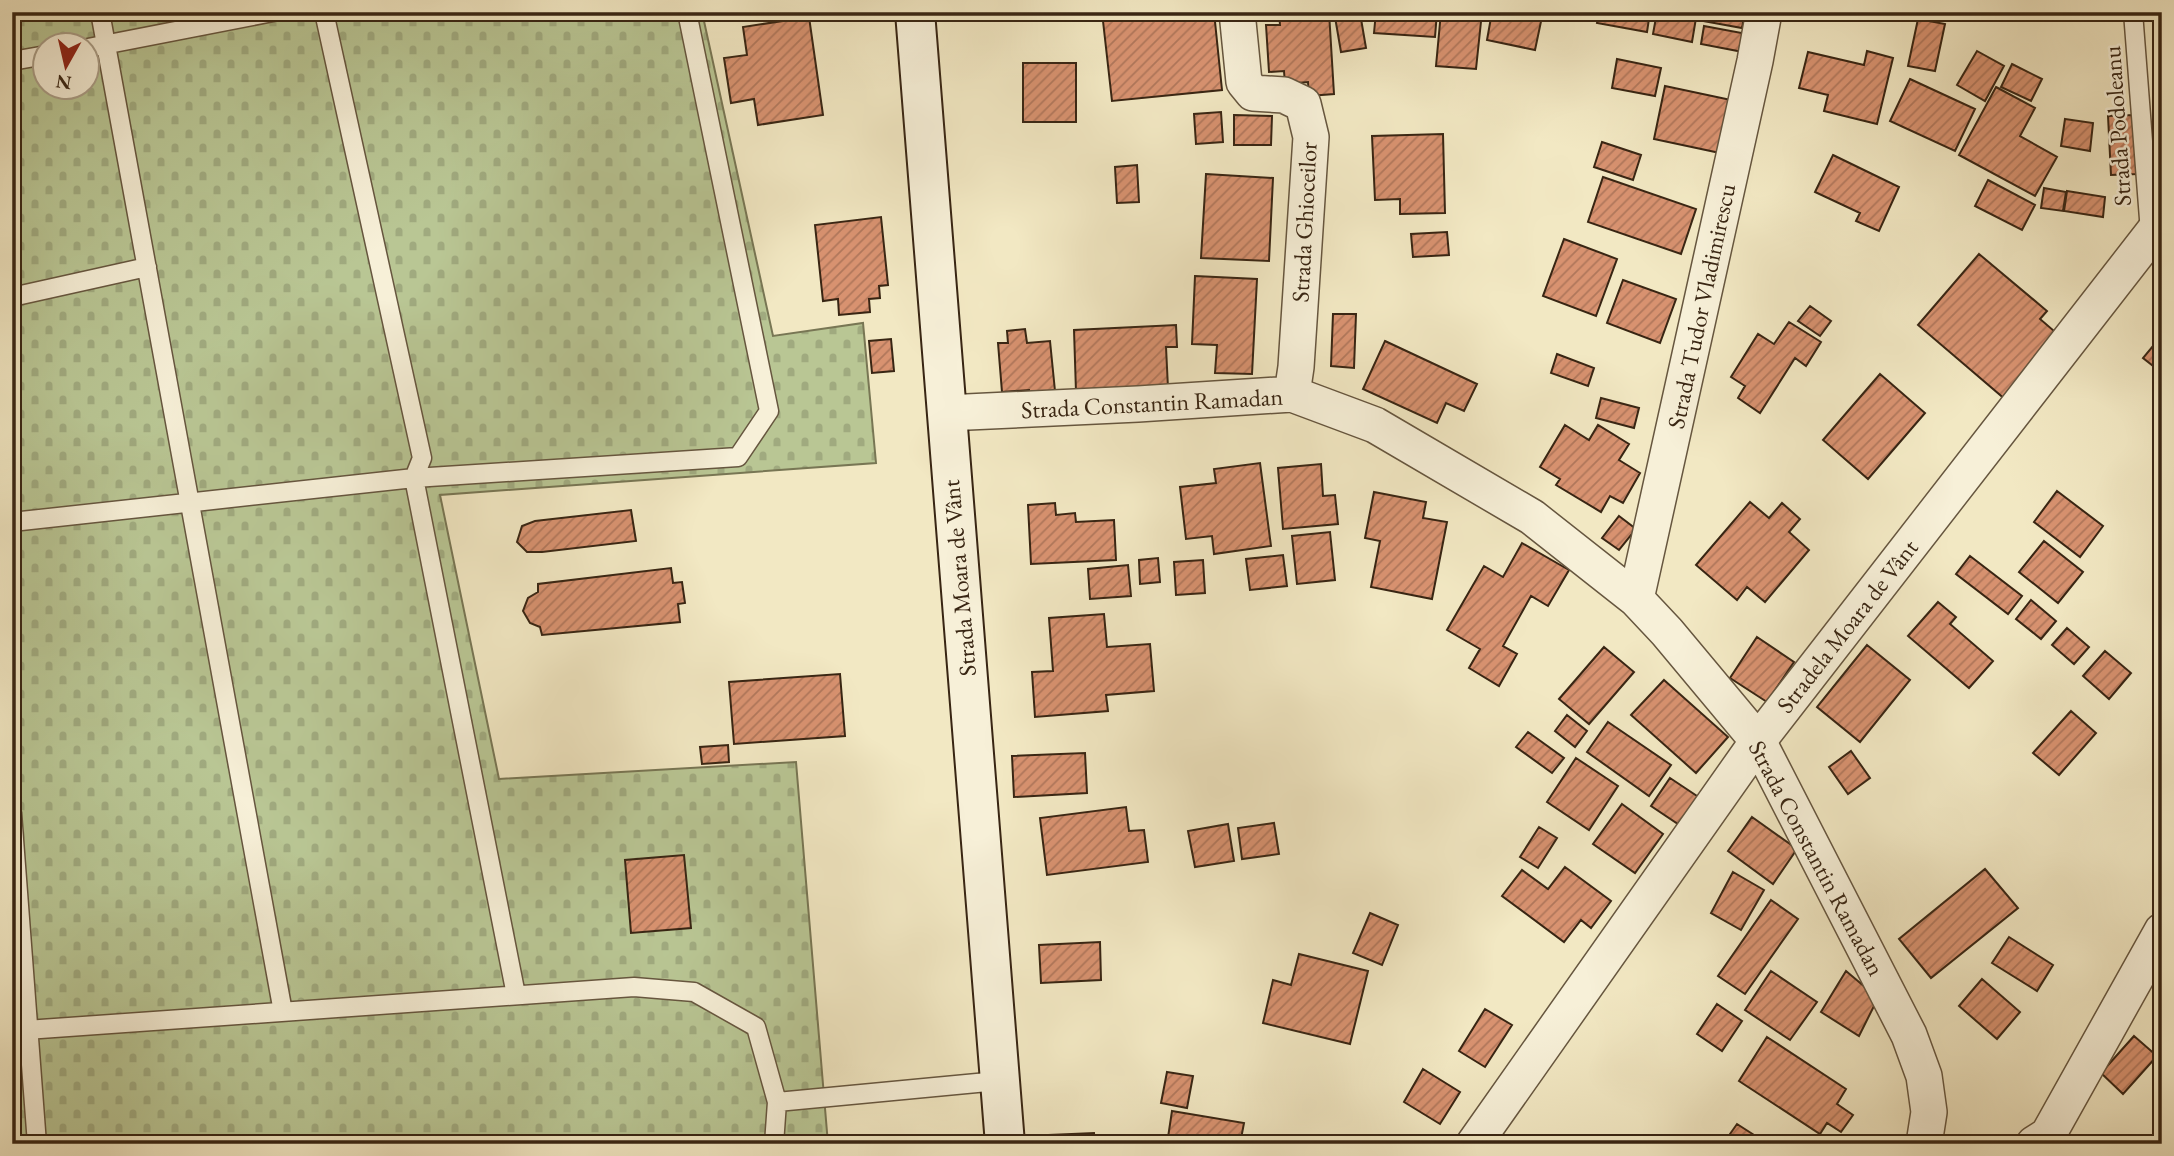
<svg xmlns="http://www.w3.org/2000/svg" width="2174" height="1156" viewBox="0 0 2174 1156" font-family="'EB Garamond',serif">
<defs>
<pattern id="cemetery-stones" width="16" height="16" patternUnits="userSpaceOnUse" patternTransform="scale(1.75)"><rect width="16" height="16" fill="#b9c694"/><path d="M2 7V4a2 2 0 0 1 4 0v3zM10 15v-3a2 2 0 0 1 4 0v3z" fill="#a0aa7f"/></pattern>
<pattern id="building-hatch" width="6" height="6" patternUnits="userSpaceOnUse" patternTransform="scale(1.75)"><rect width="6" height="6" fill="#d89270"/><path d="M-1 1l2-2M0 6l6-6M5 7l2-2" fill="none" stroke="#b0775b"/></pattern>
</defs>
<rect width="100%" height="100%" fill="#f2e8c3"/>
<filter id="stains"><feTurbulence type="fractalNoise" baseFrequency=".00286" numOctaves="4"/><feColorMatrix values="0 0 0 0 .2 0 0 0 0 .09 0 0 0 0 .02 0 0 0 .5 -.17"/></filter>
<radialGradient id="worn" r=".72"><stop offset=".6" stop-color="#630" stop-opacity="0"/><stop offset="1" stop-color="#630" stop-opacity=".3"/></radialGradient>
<!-- cemetery -->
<path fill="url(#cemetery-stones)" stroke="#787654" stroke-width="2" fill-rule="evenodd" d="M12 12H702L773 336 863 323 876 463 440 495 499 779 796 762 828 1144H12ZM46 46H88V88H46Z"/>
<!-- building -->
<path fill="url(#building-hatch)" stroke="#382513" stroke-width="2" d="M709 12H747V13L710 19Z
M1192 12H1214L1222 90 1112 101 1103 21Z
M1279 12H1329L1334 94 1309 96 1308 82 1285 84 1284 71 1269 72 1266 25H1280Z
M1376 12H1437L1435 37 1374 33Z
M1441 12H1482L1476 69 1436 66Z
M1492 12H1543L1535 50 1487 40Z
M1599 12H1650L1647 32 1597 23Z
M1657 12H1697L1692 42 1653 34Z
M1705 12H1745L1742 28 1703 21Z
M1360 13 1366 48 1341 52 1335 17Z
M809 17 823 115 758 125 754 99 731 103 724 58 747 55 743 27Z
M1918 19 1945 24 1935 71 1908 66Z
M1704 26 1747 34 1743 52 1701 44Z
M1867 51 1893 58 1877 124 1824 111 1828 95 1799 88 1808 52 1864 65Z
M1977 51 2004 66 1985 101 1957 85Z
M1617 59 1661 68 1655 96 1612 88Z
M1023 63H1076V122H1023Z
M2012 64 2042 79 2031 101 2001 87Z
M1910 79 1975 109 1955 151 1890 121Z
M1665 86 1731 100 1720 153 1654 139Z
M1996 87 2035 108 2020 136 2057 157 2035 196 1959 155Z
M1221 112 1223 142 1196 144 1194 114Z
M1234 115 1272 116 1271 145H1234Z
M2135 115 2138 174 2111 175 2108 116Z
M2065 119 2093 123 2090 151 2061 146Z
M1443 134 1445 213 1400 214V199L1375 200 1372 136Z
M1602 142 1641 155 1633 180 1594 167Z
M1833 155 1899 187 1879 231 1856 221 1860 213 1815 192Z
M1137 165 1139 202 1117 203 1115 167Z
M1206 174 1273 178 1269 261 1201 258Z
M1603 177 1696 209 1681 254 1588 222Z
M1988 180 2035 205 2022 230 1975 206Z
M2044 188 2066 192 2063 211 2041 208Z
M2067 191 2105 197 2103 217 2064 211Z
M881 217 888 285 879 286 880 298 869 299 870 312 839 315 838 299 823 301 815 225Z
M1447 232 1449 255 1413 257 1411 234Z
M1564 239 1617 259 1596 316 1543 296Z
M1979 254 2047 311 2040 319 2061 337 2006 400 1918 325Z
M1195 276 1257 279 1252 374 1215 373 1217 345 1192 344Z
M1623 280 1676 299 1660 343 1607 323Z
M1810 306 1831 321 1820 336 1798 321Z
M1333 314H1356L1354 368 1331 366Z
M1789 322 1821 342 1806 366 1795 358 1760 413 1738 398 1745 386 1731 377 1758 334 1774 344Z
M1176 325 1177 347H1166L1168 388 1076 392 1074 330Z
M1025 329 1027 343 1050 341 1056 401 1030 403 1029 390 1002 392 998 343H1008L1007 331Z
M2162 335V373L2143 358Z
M891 339 894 371 872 373 869 341Z
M1385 341 1477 384 1464 411 1446 403 1437 423 1363 389Z
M1557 354 1594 368 1588 386 1551 373Z
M1880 374 1925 413 1868 479 1823 440Z
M1601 398 1639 408 1634 428 1596 418Z
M1565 425 1589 440 1598 425 1629 444 1619 460 1640 473 1623 503 1610 496 1601 512 1556 485 1560 479 1540 467Z
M1260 463 1271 546 1214 554 1212 536 1186 539 1180 487 1216 483 1214 469Z
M1321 464 1323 496 1335 495 1338 524 1283 529 1278 468Z
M2057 491 2103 526 2080 557 2034 522Z
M1374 492 1426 502 1423 518 1447 522 1432 599 1371 587 1380 541 1365 538Z
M1750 502 1769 518 1782 503 1800 519 1789 532 1809 550 1765 602 1747 587 1737 600 1696 565Z
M1055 503 1056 515 1075 513 1076 522 1114 520 1116 560 1031 564 1028 505Z
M631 510 636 541 542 552H527L517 542 522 526 535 521Z
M1619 516 1636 529 1619 550 1602 538Z
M1330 532 1335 580 1297 584 1292 536Z
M2044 541 2083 572 2058 603 2019 572Z
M1522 543 1569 570 1548 606 1531 596 1503 646 1517 654 1499 686 1469 668 1480 649 1447 630 1484 566 1503 577Z
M1283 555 1287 586 1250 590 1246 559Z
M1970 556 2022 596 2008 614 1956 574Z
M1158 558 1160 582 1140 584 1139 560Z
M1203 560 1205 593 1176 595 1174 562Z
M1128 565 1131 596 1090 599 1088 569Z
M671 568 673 583 682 582 685 603 678 604 680 622 542 635 540 627 530 623 523 611 528 598 538 592V584Z
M2031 600 2056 621 2041 639 2016 619Z
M1938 602 1956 617 1950 624 1993 661 1969 688 1908 636Z
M1104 614 1107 647 1150 644 1154 691 1106 695 1108 711 1035 717 1032 672 1053 671 1049 618Z
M2067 628 2089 647 2074 664 2052 645Z
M1757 637 1794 662 1767 702 1730 678Z
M1867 645 1910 680 1860 742 1817 707Z
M1604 647 1634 672 1589 724 1559 699Z
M2105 651 2131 673 2109 699 2083 676Z
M840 674 845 736 734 744 729 682Z
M1664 680 1728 737 1696 773 1631 715Z
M2071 711 2096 733 2059 775 2033 753Z
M1567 715 1587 731 1575 747 1555 731Z
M1608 722 1671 765 1649 796 1587 752Z
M1528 732 1564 758 1552 773 1516 747Z
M728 745 729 762 702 764 700 747Z
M1851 751 1870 778 1848 794 1829 767Z
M1085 753 1087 793 1014 797 1012 756Z
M1576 758 1618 786 1589 830 1547 802Z
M1670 778 1700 798 1681 826 1651 806Z
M1622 804 1663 834 1635 873 1593 844Z
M1126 807 1129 831 1144 830 1148 862 1047 875 1040 818Z
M1752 817 1797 849 1773 884 1728 851Z
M1274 823 1279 854 1242 859 1238 828Z
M1228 824 1234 861 1195 867 1188 831Z
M1539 827 1557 838 1538 868 1520 857Z
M684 855 691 928 631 933 625 860Z
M1565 867 1611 901 1591 928 1581 920 1564 942 1502 896 1522 870 1548 889Z
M1985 869 2018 908 1931 978 1899 939Z
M1733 872 1764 890 1741 930 1711 913Z
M1771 900 1798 919 1745 994 1718 976Z
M1370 913 1398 925 1382 965 1353 953Z
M2009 937 2053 965 2037 991 1992 963Z
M1100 942 1101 980 1041 983 1039 945Z
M1299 954 1368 971 1350 1044 1263 1023 1273 980 1291 985Z
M1771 971 1817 1002 1790 1040 1745 1010Z
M1846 971 1878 998 1859 1036 1821 1012Z
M1982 979 2020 1012 1997 1039 1959 1006Z
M1717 1004 1742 1021 1722 1051 1697 1034Z
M1485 1009 1512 1025 1485 1067 1459 1051Z
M2134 1036 2157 1056 2123 1094 2101 1073Z
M1767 1037 1846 1089 1837 1104 1853 1115 1841 1132 1827 1123 1820 1134 1739 1081Z
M1423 1069 1460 1092 1440 1124 1404 1102Z
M1167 1072 1193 1076 1187 1108 1161 1103Z
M1172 1111 1244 1123 1240 1144H1167Z
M1737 1124 1768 1144H1723Z
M1094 1133 1095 1144H1049V1135Z"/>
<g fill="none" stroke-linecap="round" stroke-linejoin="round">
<defs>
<path id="service" d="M100 12 283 1012
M324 12 422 458 414 478 516 995
M2133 12 2150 232
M88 48 273 12
M12 61 46 55
M12 297 147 267
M12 522 414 478 738 457 769 411 687 12
M12 813 37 1144
M12 1031 634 987 694 992 756 1027 777 1102 774 1144
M777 1102 998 1081"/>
<path id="minor" d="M1237 12 1244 82 1253 93 1284 95 1303 104 1311 137 1296 367 1292 394
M946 413 1138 404 1292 394 1375 425 1532 517 1636 599 1667 632 1758 741 1909 1035 1924 1076 1929 1112 1924 1144
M1636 599 1755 61 1764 12
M1474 1144 1758 741 2162 221
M2034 1144 2048 1135 2162 931"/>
<path id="secondary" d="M915 12 1005 1144"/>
</defs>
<!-- service casing -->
<use href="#service" stroke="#66563f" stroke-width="21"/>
<!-- minor casing -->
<use href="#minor" stroke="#66563f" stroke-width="38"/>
<!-- secondary casing -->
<use href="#secondary" stroke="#382513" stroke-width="42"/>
<!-- service -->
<use href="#service" stroke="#f7f0d8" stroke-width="18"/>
<!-- minor -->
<use href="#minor" stroke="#f7f0d8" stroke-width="35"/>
<!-- secondary -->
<use href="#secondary" stroke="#f7f0d8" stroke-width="38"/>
</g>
<g text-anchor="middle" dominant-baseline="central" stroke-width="5" stroke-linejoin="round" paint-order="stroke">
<!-- street labels -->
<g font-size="24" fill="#382513" stroke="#f7f0d8">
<text transform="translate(2117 126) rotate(-94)">Strada Podoleanu</text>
<text transform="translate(1304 222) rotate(-87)">Strada Ghioceilor</text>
<text transform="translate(1701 306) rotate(-78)">Strada Tudor Vladimirescu</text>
<text transform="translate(1152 403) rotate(-3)">Strada Constantin Ramadan</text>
<text transform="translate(959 578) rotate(-95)">Strada Moara de Vânt</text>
<text transform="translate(1847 626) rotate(-52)">Stradela Moara de Vânt</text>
<text transform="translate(1817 858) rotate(62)">Strada Constantin Ramadan</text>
</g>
</g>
<!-- margin -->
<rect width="2174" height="1156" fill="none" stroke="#f2e8c3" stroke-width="42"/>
<rect x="14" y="14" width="2146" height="1128" fill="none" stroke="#382513" stroke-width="3.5"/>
<rect x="21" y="21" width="2132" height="1114" fill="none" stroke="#382513" stroke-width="2"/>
<!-- north arrow -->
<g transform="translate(66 66) rotate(188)"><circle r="33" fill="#f7f0d8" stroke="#ab9f89" stroke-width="2"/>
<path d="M0-5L12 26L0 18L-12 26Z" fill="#8f2418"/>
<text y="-10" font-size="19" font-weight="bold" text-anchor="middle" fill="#382513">N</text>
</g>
<rect width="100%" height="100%" filter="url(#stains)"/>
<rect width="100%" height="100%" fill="url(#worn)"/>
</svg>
